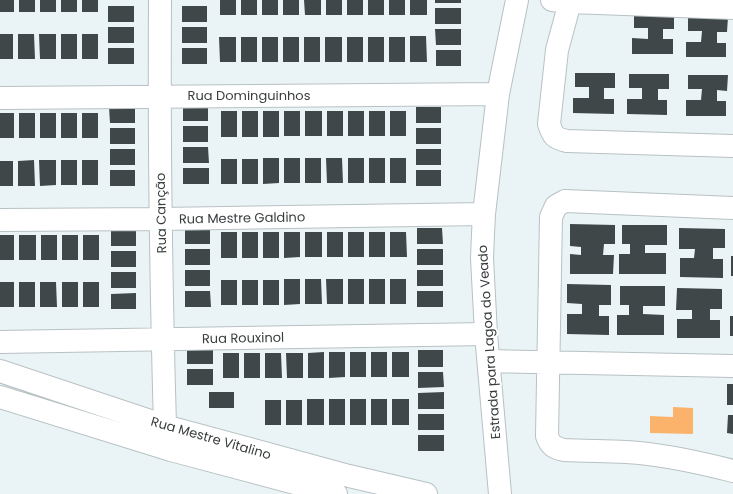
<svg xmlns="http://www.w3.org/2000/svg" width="733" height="494" viewBox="0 0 733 494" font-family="Poppins,sans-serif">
<rect width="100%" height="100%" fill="#eaf4f6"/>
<!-- water -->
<path fill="#fbb36b" d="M673 407 693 408V434L650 433V416L673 417Z"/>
<!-- building -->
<path fill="#404749" d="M0 0H14V12H0Z
M19 0H35V12H19Z
M40 0H56V12H40Z
M61 0H77V12H61Z
M82 0H98V12H82Z
M220 0H236V15H220Z
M241 0H257V15H241Z
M262 0H278V15H262Z
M283 0H299V15H283Z
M304 0H321V15H305Z
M326 0H342V15H326Z
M347 0H363V15H347Z
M368 0H384V15H368Z
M389 0H405V15H389Z
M410 0H427V15H410Z
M435 0H461V3H435Z
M108 6H134V22H108Z
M182 6H207V22H182Z
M435 8H461V24H435Z
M634 13 674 14V29H663V39H673V54H632V38L648 39V28H634Z
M688 17H728L727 32H717V43H726V57H686V42H701L702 31H688Z
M108 27H134V43H108Z
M182 27H207V43H182Z
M435 29H461V45H436Z
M0 34H13V59H0Z
M18 34H34L35 59H18Z
M39 34H56V59H40Z
M61 34H77V59H61Z
M82 34H98V59H82Z
M410 36H426L427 62H410Z
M219 37H236V62H220Z
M241 37H257V62H241Z
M262 37H278V62H262Z
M283 37H299V62H283Z
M304 37H320V62H304Z
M325 37H342V62H325Z
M347 37H363V62H347Z
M368 37H384V62H368Z
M389 37H405V62H389Z
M108 48H134V64H108Z
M182 48H207V64H182Z
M436 50H461V66H436Z
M575 73H615V88H604V99H614V114L573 113V98H589V87H575Z
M629 74H669V89H658V100H667V115L627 114V99H642V88H629Z
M688 75H728L727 91 717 90V101H726V116H686V100H701L702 89H688Z
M183 105H208V121H183Z
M109 107H135V123H110Z
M416 107H441V123H416Z
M221 111H237V137H221Z
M242 111H258V137H242Z
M263 111H279V137H263Z
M284 111H300V136H284Z
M305 111H322V136H305Z
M327 111H343V136H327Z
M348 111H364V136H348Z
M369 111H385V136H369Z
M390 111H406V136H390Z
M0 113H14V138H0Z
M19 113H35V138H19Z
M40 113H56V138H40Z
M61 113H77V138H61Z
M82 113H98V138H82Z
M183 126H208V142H183Z
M110 128H135V144H110Z
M416 128H441V144H416Z
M183 147H208L209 163H183Z
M110 149H135V165H110Z
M416 149H441V165H416Z
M263 158H279V183L263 184Z
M284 158H300V183H284Z
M305 158H321V183H305Z
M326 158H342L343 183H327Z
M348 158H364V183H348Z
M369 158H385V183H369Z
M390 158H406V183H390Z
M221 159H237V184H221Z
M242 159H258V184H242Z
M34 160 35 186H18V161Z
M39 160H56V185L40 186Z
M61 160H77V185H61Z
M82 160H98V185H82Z
M0 161H13V186H0Z
M183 168H209V184H183Z
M110 170H135V186H110Z
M416 170H441V186H416Z
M570 224 615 225V244H604L603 255H614L613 274H570V254L581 255V247L570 246Z
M622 225H667V245H645V253H666V274H619V254H630V244H622Z
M185 228H210V244H185Z
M417 228H442L443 244H417Z
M679 228 725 229V248H713V259H723V278L680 277V258H694L695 249H679Z
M111 230H136V246H111Z
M221 232H237V258H221Z
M242 232H258V258H242Z
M263 232H279V258H263Z
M284 232H300V257L284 258Z
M305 232H322V257H305Z
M327 232H343V257H327Z
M348 232H364V257H348Z
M369 232H385V257H369Z
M390 232H406L407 257H390Z
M0 235H14V260H0Z
M19 235H36V260H19Z
M41 235H57V260H41Z
M62 235H78V260H62Z
M83 235H99V260H83Z
M185 249H210V265H185Z
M417 249H443V265H417Z
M111 251H136V267H111Z
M731 256H733V276H731Z
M185 270H210V286H185Z
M417 270H443V286H417Z
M111 272H136V288H111Z
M284 279H300V304L284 305Z
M305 279H321L322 304H305Z
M326 279H343V304H327Z
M348 279H364V304H348Z
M369 279H385V304H369Z
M390 279H406V304H390Z
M221 280H237V305H221Z
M242 280H258V305H242Z
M263 280H279V305H263Z
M0 282H14V307H0Z
M19 282H35V307H19Z
M40 282H56L57 307H40Z
M62 282H78V307H62Z
M83 282H99V307H83Z
M567 284 611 285V305H599V316H609V335L567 334V314H582V304L567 303Z
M620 286H665V306H643V314L664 315V335H617V315H629V305H620Z
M677 288 722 289V309H710V320H720V338H677V319H692V310H676Z
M185 291H210L211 307H185Z
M417 291H443V307H417Z
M136 293V309H111V294Z
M730 316H733V336H730Z
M187 348H213V364H187Z
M418 350H443V367H418Z
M324 352V378H308V353Z
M329 352H345V377L329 378Z
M350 352H366V377H350Z
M371 352H387V377H371Z
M392 352H409V377H392Z
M223 353H239V378H223Z
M244 353H260V378H244Z
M265 353H281L282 378H265Z
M286 353H303V378H287Z
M187 369H213V385H187Z
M418 372H443L444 387 418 388Z
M727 384H733V405H727Z
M209 392H234V408H209Z
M444 392V409H418V393Z
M307 399H324V425H307Z
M329 399H345V425H329Z
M350 399H366V425H350Z
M371 399H387V425H371Z
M392 399H409V425H392Z
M265 400H281V425H265Z
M286 400H302V425H286Z
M418 414H444V430H418Z
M728 415H733V434L727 433Z
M418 435H444V451H418Z"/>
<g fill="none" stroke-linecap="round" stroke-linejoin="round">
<defs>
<path id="minor" d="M160 0C159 142 161 284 165 426
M552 0 570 2 733 8
M570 2 557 50 549 124C553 136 554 138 567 141L733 146
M0 98 498 94
M733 208 565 201 556 206 551 217 547 436C550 445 554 448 564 450 584 451 605 451 626 452 662 454 698 462 733 471
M0 220 161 219 484 214
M0 342 486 334
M489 361 733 366
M0 371 165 426 349 476 426 494
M0 397 171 450 336 494
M500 494 486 334 482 258 483 234 484 214 498 94 517 0"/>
</defs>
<!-- minor casing -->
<use href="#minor" stroke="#b8c1c4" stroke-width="24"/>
<!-- minor -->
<use href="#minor" stroke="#fff" stroke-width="22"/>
</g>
<g text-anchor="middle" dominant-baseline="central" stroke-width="4" stroke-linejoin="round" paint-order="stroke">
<!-- street labels -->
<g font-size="13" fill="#393d3e" stroke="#fff">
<text x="249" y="95">Rua Dominguinhos</text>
<text transform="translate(161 213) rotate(-91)">Rua Canção</text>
<text transform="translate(242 218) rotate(-1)">Rua Mestre Galdino</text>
<text transform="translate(243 338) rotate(-1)">Rua Rouxinol</text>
<text transform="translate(489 342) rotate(-94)">Estrada para Lagoa do Veado</text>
<text transform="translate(211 438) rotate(16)">Rua Mestre Vitalino</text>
</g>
</g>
</svg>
